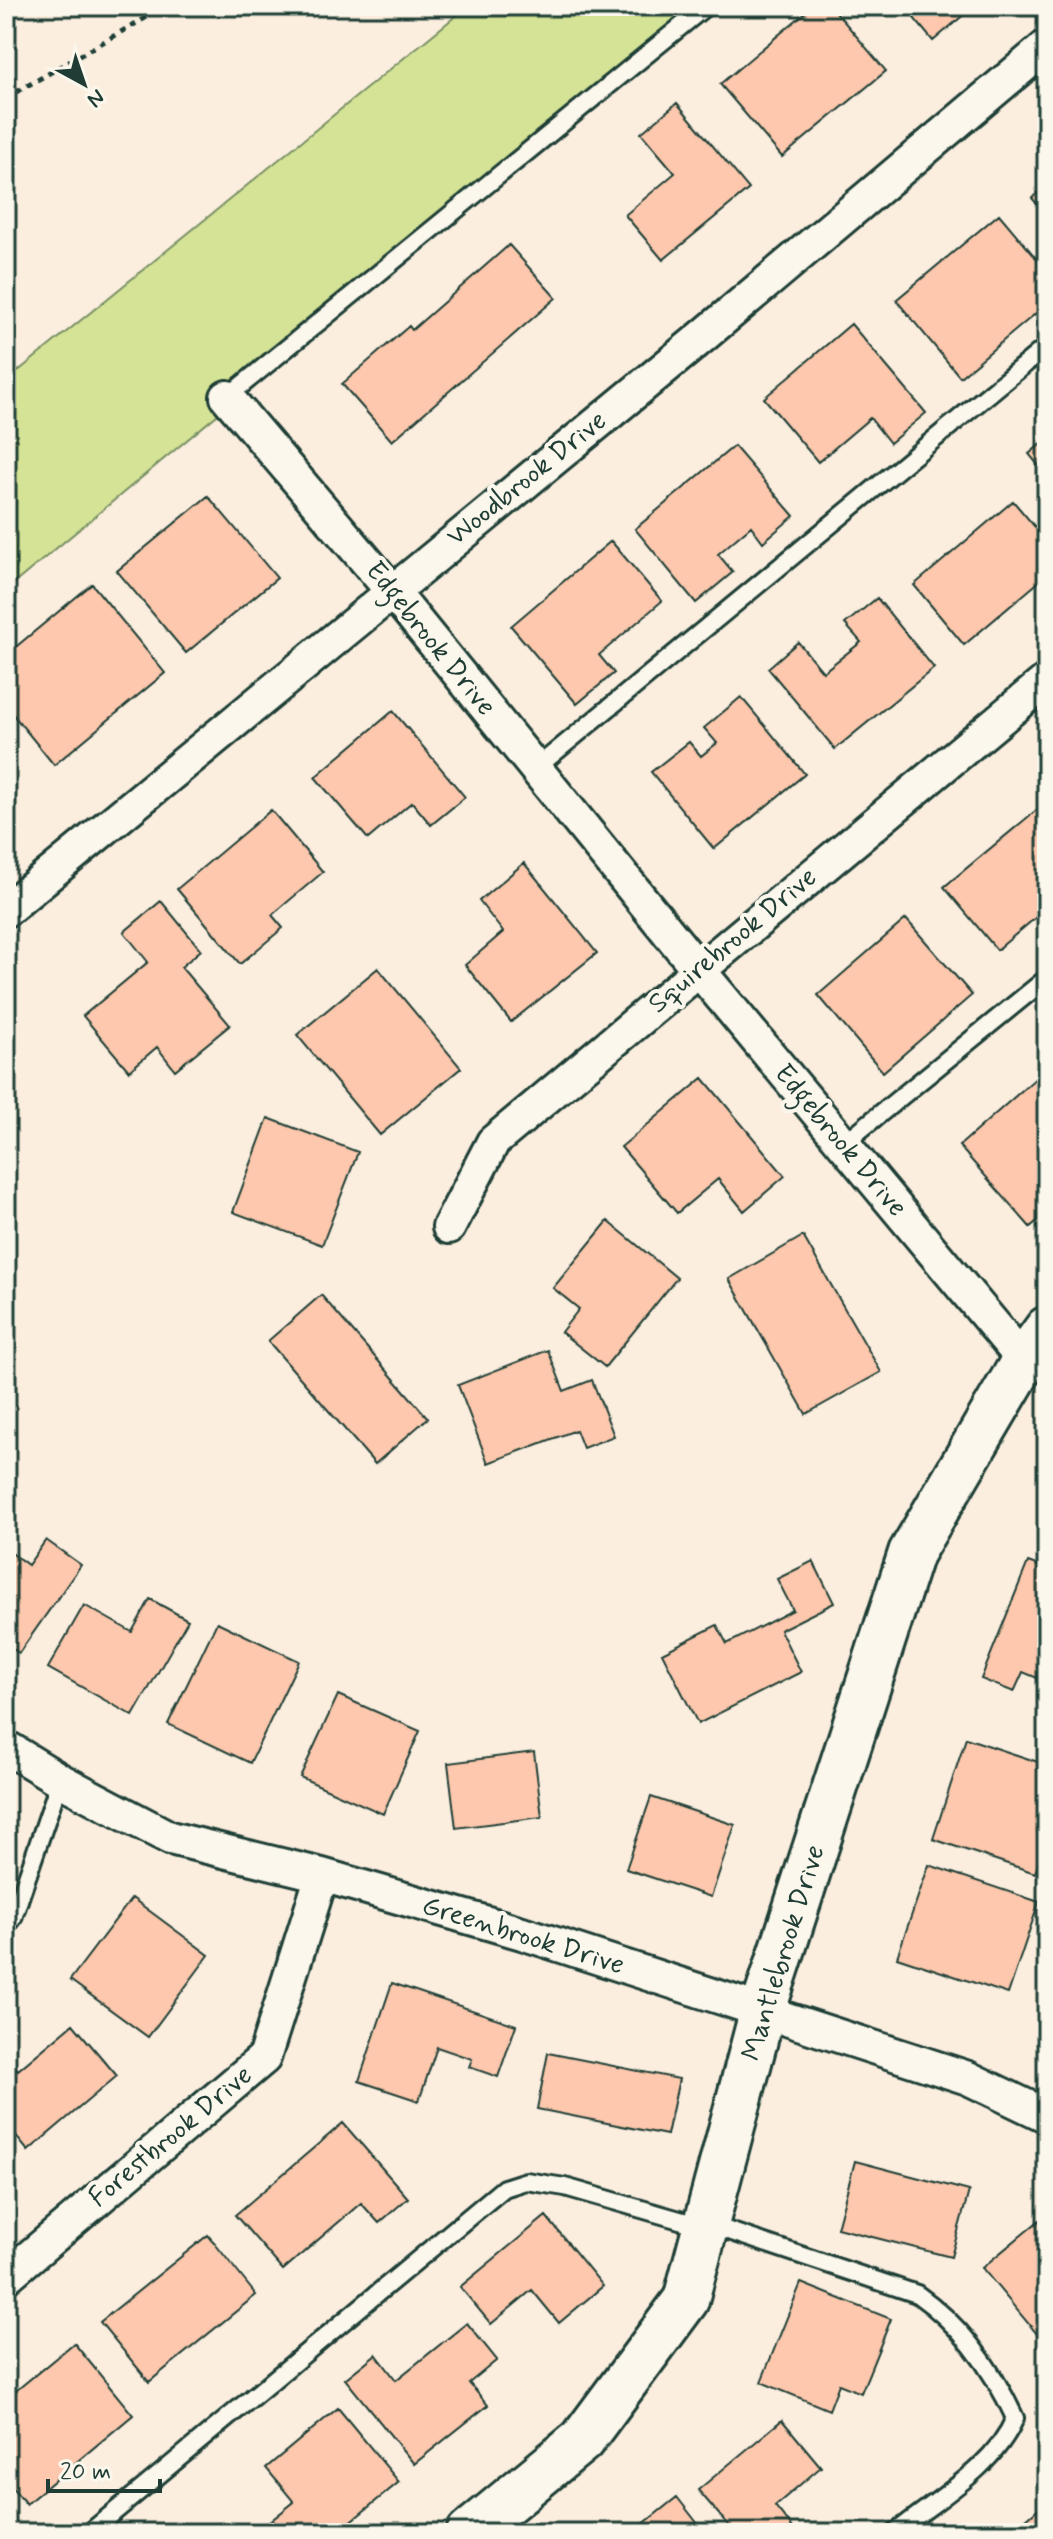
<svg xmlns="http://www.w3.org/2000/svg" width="1053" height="2539" viewBox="0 0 1053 2539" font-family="Mynerve,sans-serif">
<rect width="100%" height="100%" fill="#fbeedf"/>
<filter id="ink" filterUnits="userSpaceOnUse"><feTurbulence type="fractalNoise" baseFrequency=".0125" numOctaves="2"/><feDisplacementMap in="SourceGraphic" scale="16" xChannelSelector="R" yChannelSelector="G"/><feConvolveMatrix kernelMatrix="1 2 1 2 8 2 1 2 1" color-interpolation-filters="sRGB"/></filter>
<g filter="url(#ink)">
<!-- green -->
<path fill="#d4e396" stroke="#7a9065" stroke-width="2" d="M468 6H710L6 590V381Z"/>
<!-- building -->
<path fill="#fdc8ad" stroke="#1f3d34" stroke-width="2" d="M813 6H831L886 71 782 157 720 84Z
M904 6H974L933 41Z
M677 103 749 189 663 260 625 215 675 173 641 133Z
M1047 185V216L1032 198Z
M999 214 1047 271V304L960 377 896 300Z
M509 245 556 298 392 441 342 384 409 326 412 330Z
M851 324 926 413 890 443 870 418 818 462 764 398Z
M1047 439V476L1029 454Z
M734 446 794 516 763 542 751 526 718 554 733 572 696 603 635 529Z
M208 496 277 578 186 653 117 571Z
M1013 501 1047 541V575L964 645 914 585Z
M611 541 662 601 599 655 614 673 577 704 511 626Z
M92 584 165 673 54 765 6 706V655Z
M877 598 934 668 835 749 768 668 798 642 823 672 861 642 845 624Z
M741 697 805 774 714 849 651 772 689 742 701 756 717 743 704 728Z
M393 711 465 797 431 825 412 802 368 839 315 777Z
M1046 802 1047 908 997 950 944 887Z
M271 810 323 872 272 915 283 928 240 964 177 889Z
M524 863 597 953 511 1022 465 965 503 932 479 901Z
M161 901 201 950 181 967 230 1025 175 1070 157 1047 129 1071 83 1016 148 962 124 932Z
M906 919 972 995 883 1072 818 995Z
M378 968 461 1068 380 1135 297 1035Z
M1045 1070 1047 1213 1030 1227 959 1146Z
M703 1078 785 1176 744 1211 718 1179 677 1213 621 1147Z
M268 1118 358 1152 322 1245 233 1212Z
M608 1221 677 1278 605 1367 561 1332 579 1309 553 1288Z
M803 1236 881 1372 806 1414 729 1279Z
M321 1295 428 1418 375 1464 268 1341Z
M548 1350 564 1391 592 1380 614 1436 583 1448 576 1430 488 1463 458 1385Z
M46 1540 81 1565 19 1653 6 1644V1549L28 1565Z
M813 1561 834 1603 780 1630 801 1672 698 1724 662 1653 717 1625 727 1644 793 1610 777 1579Z
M1028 1562 1047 1569V1682L1023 1672 1014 1692 981 1679Z
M150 1599 188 1620 133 1716 48 1668 84 1605 132 1632Z
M217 1622 299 1661 250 1763 168 1724Z
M338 1695 420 1731 383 1814 300 1777Z
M966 1738 1047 1765V1838L1035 1873 933 1839Z
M534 1752 542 1817 456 1828 448 1763Z
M651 1797 735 1825 711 1897 626 1869Z
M929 1865 1039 1902 1008 1994 897 1957Z
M132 1898 209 1955 148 2037 70 1980Z
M392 1983 516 2025 498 2077 469 2067 472 2059 437 2047 419 2101 359 2081Z
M73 2024 117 2076 28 2151 6 2124V2056L18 2070Z
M548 2053 679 2079 667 2135 537 2109Z
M343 2123 408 2198 379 2223 361 2203 283 2270 235 2215Z
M855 2161 969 2191 951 2257 837 2228Z
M1047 2214V2346L982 2268Z
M546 2216 603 2286 559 2323 532 2290 491 2324 460 2287Z
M208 2235 256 2295 149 2382 100 2322Z
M801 2283 891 2319 861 2393 839 2384 829 2410 761 2382Z
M467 2323 497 2360 469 2383 488 2405 414 2464 345 2379 376 2354 396 2380Z
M74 2343 133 2415 26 2504 6 2480V2449L11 2445 6 2439V2399Z
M338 2408 399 2482 337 2533H268L263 2527 294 2502 266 2468Z
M782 2420 821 2467 775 2506 797 2533H735L698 2490Z
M677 2497 705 2533H632Z
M1047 2501V2533H1010Z"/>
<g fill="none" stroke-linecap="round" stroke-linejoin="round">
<defs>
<path id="lane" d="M227 397 706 6
M536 768 1047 346
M843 1144 1047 978
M6 1927 13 1918 60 1780
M708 2224 917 2294C961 2325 993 2370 1015 2418 994 2468 936 2499 895 2533
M89 2533 504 2188 526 2181 565 2187 704 2227"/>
<path id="street" d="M227 397 391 590 698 969 1024 1361
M6 910 702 337 1047 46
M449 1227 493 1142 1047 680
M6 1747 60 1780 170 1838 322 1875 522 1933 968 2078 1047 2116
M6 2277 264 2058 322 1875"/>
<path id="secondary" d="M469 2533 582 2440 686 2300 762 2013 911 1553 1024 1361 1047 1329"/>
</defs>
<!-- lane casing -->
<use href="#lane" stroke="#1f3d34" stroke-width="22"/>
<!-- street casing -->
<use href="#street" stroke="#1f3d34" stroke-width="38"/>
<!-- secondary casing -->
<use href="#secondary" stroke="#1f3d34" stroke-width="50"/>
<!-- path -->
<path stroke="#1f3d34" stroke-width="5" stroke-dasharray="6 6" stroke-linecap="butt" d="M6 98 166 6"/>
<!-- lane -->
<use href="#lane" stroke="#fbf7ec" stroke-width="16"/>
<!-- street -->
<use href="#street" stroke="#fbf7ec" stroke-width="32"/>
<!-- secondary -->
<use href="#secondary" stroke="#fbf7ec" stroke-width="44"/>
</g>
</g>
<g text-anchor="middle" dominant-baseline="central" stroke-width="8" stroke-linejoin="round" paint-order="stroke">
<!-- street labels -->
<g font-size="28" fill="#1f3d34" stroke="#fbf7ec">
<text transform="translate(527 479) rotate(-39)">Woodbrook Drive</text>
<text transform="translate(430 639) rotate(51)">Edgebrook Drive</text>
<text transform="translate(733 941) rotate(-40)">Squirebrook Drive</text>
<text transform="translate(840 1141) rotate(50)">Edgebrook Drive</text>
<text transform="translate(523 1936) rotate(17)">Greenbrook Drive</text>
<text transform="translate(784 1953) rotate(-73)">Mantlebrook Drive</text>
<text transform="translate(171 2137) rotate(-40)">Forestbrook Drive</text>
</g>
</g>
<!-- margin -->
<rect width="1053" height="2539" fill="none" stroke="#fbf7ec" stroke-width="32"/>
<rect x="16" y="16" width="1021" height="2507" fill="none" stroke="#1f3d34" stroke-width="3" filter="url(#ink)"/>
<!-- north arrow -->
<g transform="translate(84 84) rotate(140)" stroke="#fbf7ec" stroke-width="6" paint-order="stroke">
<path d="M0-6L14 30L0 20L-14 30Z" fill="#1f3d34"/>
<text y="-12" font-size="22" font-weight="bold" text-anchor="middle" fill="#1f3d34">N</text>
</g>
<!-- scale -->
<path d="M48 2479v12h112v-12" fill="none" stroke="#1f3d34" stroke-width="4"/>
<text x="60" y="2479" font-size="24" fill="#1f3d34" stroke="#fbf7ec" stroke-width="6" paint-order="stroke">20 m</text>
</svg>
